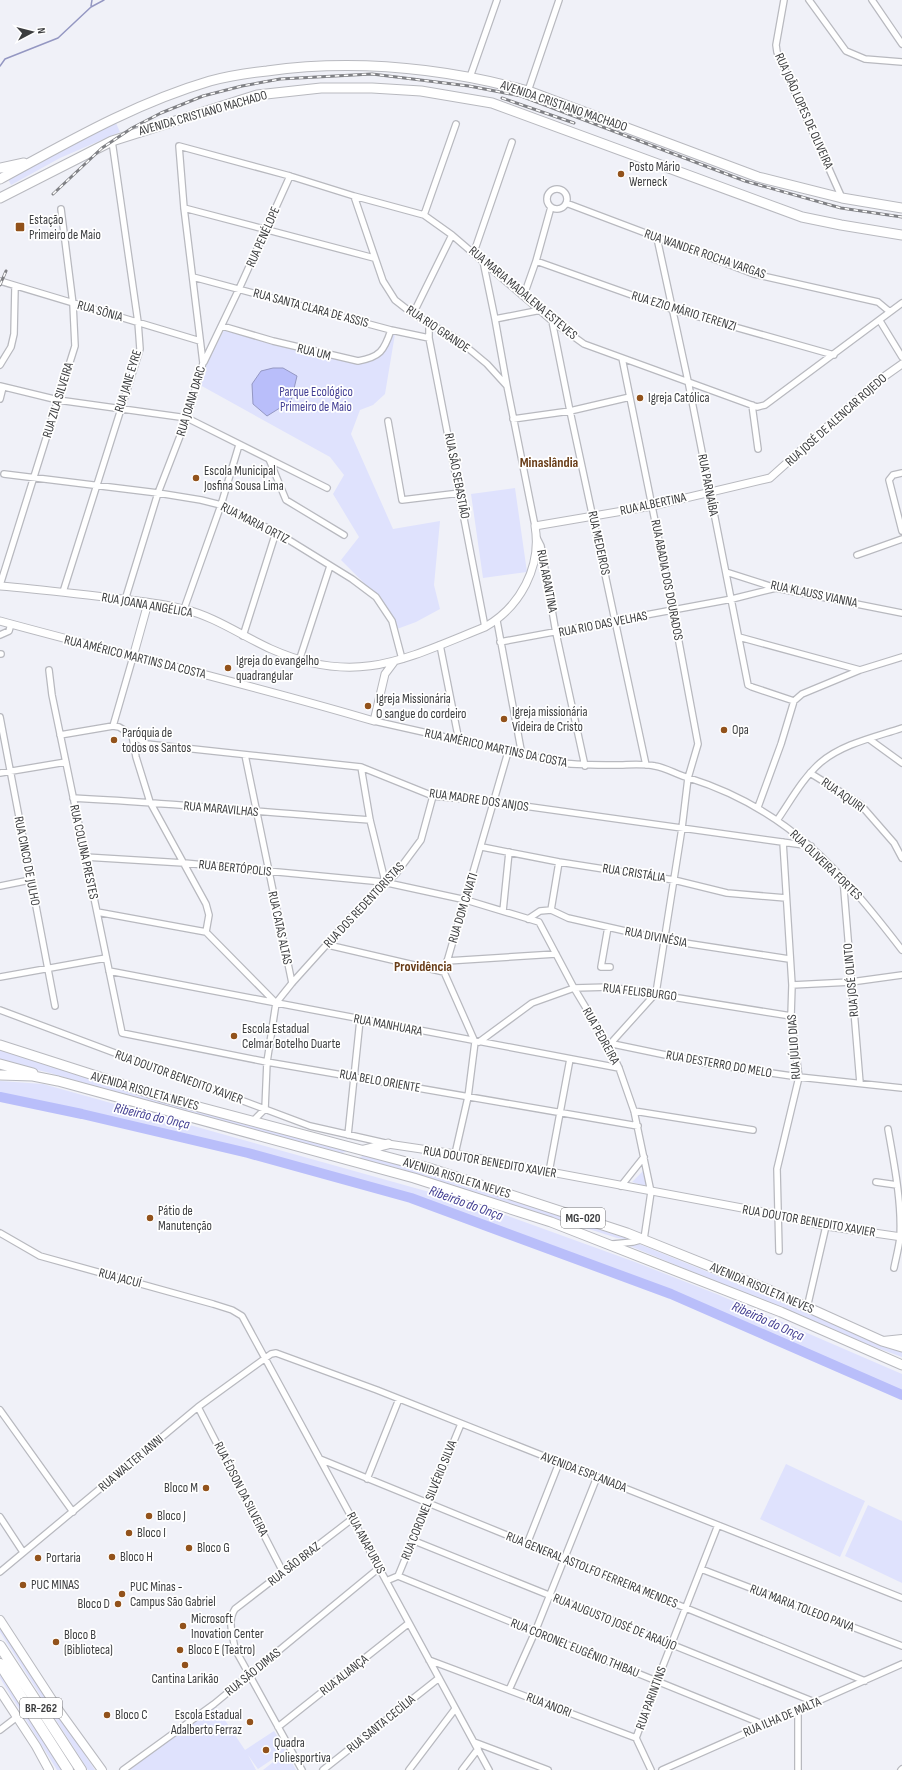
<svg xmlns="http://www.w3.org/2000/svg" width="902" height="1770" viewBox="0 0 902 1770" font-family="'Sofia Sans Condensed',sans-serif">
<rect width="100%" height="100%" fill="#f0f1f8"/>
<!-- green -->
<path fill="#dfe2fd" d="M116 123 120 132 60 158 11 185 8 179 91 134Z
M225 328 311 354 363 363 377 357 391 333 395 334 385 394 373 405 360 410 351 434 393 529 440 521 434 585 440 609 416 622 397 629 384 603 341 560 359 537 333 494 344 475 330 457 200 385 207 363Z
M515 488 527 572 483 578 471 494Z
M0 1050 172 1104 348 1151 342 1153 160 1106 50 1073 0 1061Z
M0 1081 43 1084 483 1207 635 1262 719 1295 902 1374V1393C744 1324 586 1256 423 1200 375 1183 324 1172 275 1159 184 1135 93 1111 0 1095Z
M364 1155 437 1175 631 1240 617 1238 401 1169 359 1158Z
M645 1169 649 1187 632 1182Z
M639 1244 902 1351V1357L861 1342 630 1246Z
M786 1464 865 1501 840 1557 760 1519Z
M868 1505 902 1521V1583L845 1556Z
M0 1626 95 1770H88L0 1632Z
M0 1670 64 1770H57L0 1678Z
M214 1704 245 1750 274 1731 286 1750 258 1769 248 1755 256 1770H124Z
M286 1752 296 1770H263Z"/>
<!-- water -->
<path fill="#b9befa" stroke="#9497c2" d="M273 368H283L297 376 291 401 267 416 253 404 252 384 261 371Z"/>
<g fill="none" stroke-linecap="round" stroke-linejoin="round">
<!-- stream -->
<path stroke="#9497c2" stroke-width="1.5" d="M91 6 92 0
M0 66 5 59 58 38 91 7 104 0"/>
<!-- river -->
<path stroke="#b9befa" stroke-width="10" d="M0 1097 82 1114 248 1153 411 1198 671 1294 902 1395"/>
<defs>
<path id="minor" d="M784 0 776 45 777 52 842 198
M809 0 846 51 865 59 902 62
M872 0 902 44
M470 77 497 0
M528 91 559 0
M547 199a10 10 0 1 1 20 0a10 10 0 1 1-20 0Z
M354 196 424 215 452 235 552 321 584 344 757 407 765 405 902 303
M566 203 754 274 878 302 890 312
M184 208 374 258
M424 215 456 124
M657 238 688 381 748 685 752 687 794 701
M474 252 512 142
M483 261 495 319 507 386
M536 261 671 309 834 355
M193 277 391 330 429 338
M0 281 200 341
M524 295 536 261 551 207
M413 314 452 235
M495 319 541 310
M552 321 570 411 646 765
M880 321 902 357
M429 324V338L485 627
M222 326 273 341 358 361C380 357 384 351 391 330
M204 362 239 289 290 176
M0 365 11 347 14 334 15 287
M0 386 58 400 187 418 327 488
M0 399 3 387
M752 405 758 449
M513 419 570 411 630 397
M388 421 402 500 460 493
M269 459 286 500 344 535
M902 473 893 475 889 480 902 531
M4 474 158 493 201 500 221 505 276 532 352 579 376 597 392 621 402 659
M537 538 541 546 556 633 585 766
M857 555 902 539
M726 572 776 588 902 613
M0 585 75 346 73 304 61 209
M63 592 140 349 138 322 112 141
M125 600 158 493 187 418 203 363 184 208 179 146 290 176 354 196 383 281 395 300 413 314 457 339 487 364 507 386 535 526
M184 609 221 505 239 445
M497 621 522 755
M0 635 9 631 11 624
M243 636 276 532
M739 637 860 670
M500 642 732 599 776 588
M440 645 459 741
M0 654H1
M299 661 330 566
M49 670 52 695 122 1033 267 1062 638 1126
M0 717 55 1006
M374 721 561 763C579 765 597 765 615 765 628 765 642 763 655 766 667 768 677 775 689 778 788 809 841 871 902 950
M113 726 133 657
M60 735 113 726 119 727 147 744 361 767 433 796 495 802 811 846
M132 735 136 757 150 802 206 904 209 915 206 932
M869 739 902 763
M245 755 292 983
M361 767 370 820 385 881
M0 773 66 762
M810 773 860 804 894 843 902 858
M73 798C172 803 271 813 370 820
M758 807 781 744 794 701 802 694 860 670 902 657
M778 819C791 800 803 778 820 763 842 744 875 737 902 728
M482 847 559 862 674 880 727 893 786 898
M85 857 184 863 383 882 466 900 539 922 574 988 607 1043 619 1068 634 1111 651 1192 644 1239 633 1242 613 1244
M843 878 860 1083
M0 886 30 880
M551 910 559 862
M503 911 509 852
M97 912 206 932
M528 919 540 911 551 910 568 918 665 940 789 959
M608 927 601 967H610
M206 932 276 1003
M328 945 444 972
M447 961 556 954
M109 971 619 1068
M0 977 106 958
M792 985 851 982 902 975
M0 1010 310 1126 385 1143
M479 1042 532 1003 574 988 610 987 791 1016
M608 1043 709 1064 799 1077 902 1088
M611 1043 656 993 682 828 688 778 698 744 673 610 622 358
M634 1111 753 1130
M253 1121 265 1109 267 1062 276 1003 292 983 383 882 395 875 421 840 433 796
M888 1129C894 1163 902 1203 900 1237 899 1247 896 1258 894 1268
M348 1135 360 1020
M455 1154 468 1097 475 1042 444 972 508 752
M549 1172 570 1059
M876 1182 897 1185
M621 1186 644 1157
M0 1233 40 1256 213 1304 232 1310 242 1316 489 1770
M779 1251 777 1169 799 1077 791 1016 792 985 783 842
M807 1308 826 1226
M198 1407 283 1572
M0 1410 73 1512
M320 1459 865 1681
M367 1479 399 1399
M0 1517 23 1552
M412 1540 817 1703
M527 1544 559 1463
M701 1569 902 1646
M0 1572 198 1407 271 1354 276 1353 377 1390 902 1598
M398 1576 461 1424
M386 1581 398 1576 765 1725
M429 1660 636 1738 651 1770
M509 1690 535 1632 597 1477
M798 1711V1770
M278 1727 409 1623
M0 1730 17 1717
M636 1738 657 1681 718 1525
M474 1742 548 1770
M123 1770 214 1704 379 1568
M302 1770 235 1649C233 1635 227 1621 235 1609L352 1519
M323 1770 439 1678
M409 1770 455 1709
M462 1770 478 1749
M662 1770 902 1664
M901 1770 902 1769"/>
<path id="tertiary" d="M0 586C38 589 76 594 114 598 137 601 161 603 183 609 214 616 242 636 271 649 356 687 405 659 485 627 520 607 542 567 535 526L652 506 770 478 878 381 902 364
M0 621C124 655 250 684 374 721L385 674 394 662
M133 657 148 603
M388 1144 455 1154 779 1215 826 1226 902 1237"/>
<path id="secondary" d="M883 1341 902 1339
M0 1620 60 1712 102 1770
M0 1691 36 1746 49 1770"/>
<path id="trunk" d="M0 168 24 163
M0 179C68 142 135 103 210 81 229 76 248 73 267 71 354 59 443 68 528 91L758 177 842 198 902 208
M0 198 112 141 257 95 321 88H372L421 91 492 103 802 217 841 225 902 235
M0 1045 165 1098 429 1168 627 1233 769 1290 882 1341 902 1347
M0 1064 33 1073
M0 1075 33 1076 58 1081 414 1178 551 1222 781 1312 902 1365
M364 1150 388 1144"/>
<path id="motorway" d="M0 1646 81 1770
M0 1664 68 1770"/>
</defs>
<!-- minor casing -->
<use href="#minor" stroke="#b8b9bf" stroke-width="8"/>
<!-- tertiary casing -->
<use href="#tertiary" stroke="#b8b9bf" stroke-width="9"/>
<!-- secondary casing -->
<use href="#secondary" stroke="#b8b9bf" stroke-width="10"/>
<!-- trunk casing -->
<use href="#trunk" stroke="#b8b9bf" stroke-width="11"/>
<!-- motorway casing -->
<use href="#motorway" stroke="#b8b9bf" stroke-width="12"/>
<!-- minor -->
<use href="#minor" stroke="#fff" stroke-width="5.5"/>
<!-- tertiary -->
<use href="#tertiary" stroke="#fff" stroke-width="7"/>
<!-- secondary -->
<use href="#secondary" stroke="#fff" stroke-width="8"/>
<!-- trunk -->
<use href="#trunk" stroke="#fff" stroke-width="9"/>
<!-- motorway -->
<use href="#motorway" stroke="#fff" stroke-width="10"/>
<defs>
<path id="rail" d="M502 98 574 123
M53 194 102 148 132 128 161 113 203 96 242 86 280 79 372 74 469 86 521 96 745 181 841 208 902 217
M0 285 6 271"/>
</defs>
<!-- rail casing -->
<use href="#rail" stroke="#808185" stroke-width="3"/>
<!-- rail -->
<use href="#rail" stroke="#fff" stroke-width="1.5" stroke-dasharray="4.5" stroke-linecap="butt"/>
</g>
<!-- markers -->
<g fill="#92521b" stroke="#fff" stroke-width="1.5">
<circle cx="621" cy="174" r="4"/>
<rect x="15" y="222" width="10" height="10" rx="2"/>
<circle cx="640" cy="398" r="4"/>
<circle cx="196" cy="478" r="4"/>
<circle cx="228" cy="668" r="4"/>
<circle cx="368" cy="706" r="4"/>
<circle cx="504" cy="719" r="4"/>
<circle cx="724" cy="730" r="4"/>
<circle cx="114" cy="740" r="4"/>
<circle cx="234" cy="1036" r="4"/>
<circle cx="150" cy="1218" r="4"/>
<circle cx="206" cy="1488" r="4"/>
<circle cx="149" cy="1516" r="4"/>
<circle cx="129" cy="1533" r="4"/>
<circle cx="189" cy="1548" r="4"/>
<circle cx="112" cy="1557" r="4"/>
<circle cx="38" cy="1558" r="4"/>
<circle cx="23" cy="1585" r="4"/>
<circle cx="122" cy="1594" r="4"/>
<circle cx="118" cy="1604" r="4"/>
<circle cx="183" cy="1626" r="4"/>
<circle cx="56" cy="1642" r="4"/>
<circle cx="180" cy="1650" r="4"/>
<circle cx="185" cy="1665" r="4"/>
<circle cx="107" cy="1715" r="4"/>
<circle cx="250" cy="1722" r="4"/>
<circle cx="266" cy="1750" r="4"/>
</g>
<g text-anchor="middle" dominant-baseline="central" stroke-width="3.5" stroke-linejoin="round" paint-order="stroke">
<!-- shield labels -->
<g fill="#fff" stroke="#767779" stroke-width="1">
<rect x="561" y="1208" width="44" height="20" rx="3"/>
<rect x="20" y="1698" width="42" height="20" rx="3"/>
</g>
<g font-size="12" font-weight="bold" fill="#3c3d3f">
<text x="583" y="1218">MG-020</text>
<text x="41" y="1708">BR-262</text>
</g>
<!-- street labels -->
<g font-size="13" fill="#3c3d3f" stroke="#fff">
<text transform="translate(564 106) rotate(19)">AVENIDA CRISTIANO MACHADO</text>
<text transform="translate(804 111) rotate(66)">RUA JOÃO LOPES DE OLIVEIRA</text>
<text transform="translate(203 113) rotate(-16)">AVENIDA CRISTIANO MACHADO</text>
<text transform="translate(263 237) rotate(-66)">RUA PENÉLOPE</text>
<text transform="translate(705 254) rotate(19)">RUA WANDER ROCHA VARGAS</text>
<text transform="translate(523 293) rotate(40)">RUA MARIA MADALENA ESTEVES</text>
<text transform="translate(311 308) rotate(15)">RUA SANTA CLARA DE ASSIS</text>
<text transform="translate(100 311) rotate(16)">RUA SÔNIA</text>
<text transform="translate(684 311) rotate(17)">RUA EZIO MÁRIO TERENZI</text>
<text transform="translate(438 329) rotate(34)">RUA RIO GRANDE</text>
<text transform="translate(314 352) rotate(14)">RUA UM</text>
<text transform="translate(128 381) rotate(-73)">RUA JANE EYRE</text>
<text transform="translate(58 400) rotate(-73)">RUA ZILA SILVEIRA</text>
<text transform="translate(191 401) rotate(-73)">RUA JOANA DARC</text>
<text transform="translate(836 420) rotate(-42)">RUA JOSÉ DE ALENCAR ROJEDO</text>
<text transform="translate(457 476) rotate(79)">RUA SÃO SEBASTIÃO</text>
<text transform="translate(708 485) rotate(79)">RUA PARNAÍBA</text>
<text transform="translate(653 504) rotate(-12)">RUA ALBERTINA</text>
<text transform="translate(255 523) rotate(27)">RUA MARIA ORTIZ</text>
<text transform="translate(599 543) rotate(78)">RUA MEDEIROS</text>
<text transform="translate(667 580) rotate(79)">RUA ABADIA DOS DOURADOS</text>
<text transform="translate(547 581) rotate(79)">RUA ARANTINA</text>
<text transform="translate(814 594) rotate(12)">RUA KLAUSS VIANNA</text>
<text transform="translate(147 605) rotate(10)">RUA JOANA ANGÉLICA</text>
<text transform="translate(603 624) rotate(-11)">RUA RIO DAS VELHAS</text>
<text transform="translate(135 657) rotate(14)">RUA AMÉRICO MARTINS DA COSTA</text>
<text transform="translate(496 748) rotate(12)">RUA AMÉRICO MARTINS DA COSTA</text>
<text transform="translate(843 795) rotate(35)">RUA AQUIRI</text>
<text transform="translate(479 800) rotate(8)">RUA MADRE DOS ANJOS</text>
<text transform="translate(221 809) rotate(5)">RUA MARAVILHAS</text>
<text transform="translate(84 852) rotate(78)">RUA COLUNA PRESTES</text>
<text transform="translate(27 861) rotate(79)">RUA CINCO DE JULHO</text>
<text transform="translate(826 865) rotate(44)">RUA OLIVEIRA FORTES</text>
<text transform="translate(235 868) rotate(6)">RUA BERTÓPOLIS</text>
<text transform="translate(634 873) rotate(9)">RUA CRISTÁLIA</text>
<text transform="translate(364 905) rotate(-47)">RUA DOS REDENTORISTAS</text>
<text transform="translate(463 908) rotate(-73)">RUA DOM CAVATI</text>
<text transform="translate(280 928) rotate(78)">RUA CATAS ALTAS</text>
<text transform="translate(656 937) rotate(11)">RUA DIVINÉSIA</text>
<text transform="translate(851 980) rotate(-95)">RUA JOSÉ OLINTO</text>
<text transform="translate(640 992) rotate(7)">RUA FELISBURGO</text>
<text transform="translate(388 1025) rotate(11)">RUA MANHUARA</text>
<text transform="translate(601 1036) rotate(61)">RUA PEDREIRA</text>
<text transform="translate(794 1047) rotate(-94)">RUA JÚLIO DIAS</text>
<text transform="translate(719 1064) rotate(10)">RUA DESTERRO DO MELO</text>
<text transform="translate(179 1077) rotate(20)">RUA DOUTOR BENEDITO XAVIER</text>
<text transform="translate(380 1081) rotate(10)">RUA BELO ORIENTE</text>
<text transform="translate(145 1091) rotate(16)">AVENIDA RISOLETA NEVES</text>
<text transform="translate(490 1162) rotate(10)">RUA DOUTOR BENEDITO XAVIER</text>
<text transform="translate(457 1178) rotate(17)">AVENIDA RISOLETA NEVES</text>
<text transform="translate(809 1221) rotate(10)">RUA DOUTOR BENEDITO XAVIER</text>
<text transform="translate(120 1278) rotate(15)">RUA JACUÍ</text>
<text transform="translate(762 1288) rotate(23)">AVENIDA RISOLETA NEVES</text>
<text transform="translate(131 1463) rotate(-40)">RUA WALTER IANNI</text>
<text transform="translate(584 1472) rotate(21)">AVENIDA ESPLANADA</text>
<text transform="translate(241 1489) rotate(63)">RUA ÉDSON DA SILVEIRA</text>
<text transform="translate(429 1500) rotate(-68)">RUA CORONEL SILVÉRIO SILVA</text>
<text transform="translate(366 1543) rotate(62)">RUA ANAPURUS</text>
<text transform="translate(294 1564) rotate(-38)">RUA SÃO BRAZ</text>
<text transform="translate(592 1570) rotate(22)">RUA GENERAL ASTOLFO FERREIRA MENDES</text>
<text transform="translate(802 1608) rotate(21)">RUA MARIA TOLEDO PAIVA</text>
<text transform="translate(615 1622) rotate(22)">RUA AUGUSTO JOSÉ DE ARAÚJO</text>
<text transform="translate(575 1648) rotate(22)">RUA CORONEL EUGÊNIO THIBAU</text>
<text transform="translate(253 1672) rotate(-39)">RUA SÃO DIMAS</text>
<text transform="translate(344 1675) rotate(-38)">RUA ALIANÇA</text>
<text transform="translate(651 1698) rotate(-70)">RUA PARINTINS</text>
<text transform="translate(549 1705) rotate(21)">RUA ANORI</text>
<text transform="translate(782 1717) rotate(-23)">RUA ILHA DE MALTA</text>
<text transform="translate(381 1724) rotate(-39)">RUA SANTA CECÍLIA</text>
</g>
<!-- poi labels -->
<g font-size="13" fill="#3c3d3f" stroke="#fff" text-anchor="start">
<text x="629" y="167">Posto Mário<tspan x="629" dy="15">Werneck</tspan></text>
<text x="29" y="220">Estação<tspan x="29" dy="15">Primeiro de Maio</tspan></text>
<text x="648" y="398">Igreja Católica</text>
<text x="204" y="471">Escola Municipal<tspan x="204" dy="15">Josfina Sousa Lima</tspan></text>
<text x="236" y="661">Igreja do evangelho<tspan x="236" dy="15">quadrangular</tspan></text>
<text x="376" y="699">Igreja Missionária<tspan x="376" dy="15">O sangue do cordeiro</tspan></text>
<text x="512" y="712">Igreja missionária<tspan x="512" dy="15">Videira de Cristo</tspan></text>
<text x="732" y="730">Opa</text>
<text x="122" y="733">Paróquia de<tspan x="122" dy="15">todos os Santos</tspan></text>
<text x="242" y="1029">Escola Estadual<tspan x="242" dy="15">Celmar Botelho Duarte</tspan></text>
<text x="158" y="1211">Pátio de<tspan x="158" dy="15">Manutenção</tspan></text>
<text x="198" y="1488" text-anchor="end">Bloco M</text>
<text x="157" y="1516">Bloco J</text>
<text x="137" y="1533">Bloco I</text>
<text x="197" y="1548">Bloco G</text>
<text x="120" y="1557">Bloco H</text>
<text x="46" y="1558">Portaria</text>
<text x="31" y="1585">PUC MINAS</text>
<text x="130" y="1587">PUC Minas -<tspan x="130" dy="15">Campus São Gabriel</tspan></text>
<text x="110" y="1604" text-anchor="end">Bloco D</text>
<text x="191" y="1619">Microsoft<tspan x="191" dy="15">Inovation Center</tspan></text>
<text x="64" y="1635">Bloco B<tspan x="64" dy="15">(Biblioteca)</tspan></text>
<text x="188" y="1650">Bloco E (Teatro)</text>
<text x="185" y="1679" text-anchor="middle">Cantina Larikão</text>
<text x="115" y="1715">Bloco C</text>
<text x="242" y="1715" text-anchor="end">Escola Estadual<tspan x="242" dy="15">Adalberto Ferraz</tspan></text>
<text x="274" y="1743">Quadra<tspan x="274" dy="15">Poliesportiva</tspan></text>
</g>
<!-- park labels -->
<g font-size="13" fill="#433f94" stroke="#fff">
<text x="316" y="392">Parque Ecológico<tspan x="316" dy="15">Primeiro de Maio</tspan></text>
</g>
<!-- neighbourhood labels -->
<g font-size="14" font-weight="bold" fill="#683c17" stroke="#fff">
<text x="549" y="462">Minaslândia</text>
<text x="423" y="966">Providência</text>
</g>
<!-- water labels -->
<g font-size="14" font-style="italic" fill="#413d91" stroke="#fff">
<text transform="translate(152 1116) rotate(13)">Ribeirão do Onça</text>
<text transform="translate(466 1203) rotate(20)">Ribeirão do Onça</text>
<text transform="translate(768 1321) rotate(24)">Ribeirão do Onça</text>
</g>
</g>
<!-- north arrow -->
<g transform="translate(32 32) rotate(83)" stroke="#ffffff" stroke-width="3" paint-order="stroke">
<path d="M0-3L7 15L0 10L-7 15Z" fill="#3c3d3f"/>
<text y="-6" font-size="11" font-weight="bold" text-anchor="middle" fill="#3c3d3f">N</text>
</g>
</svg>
